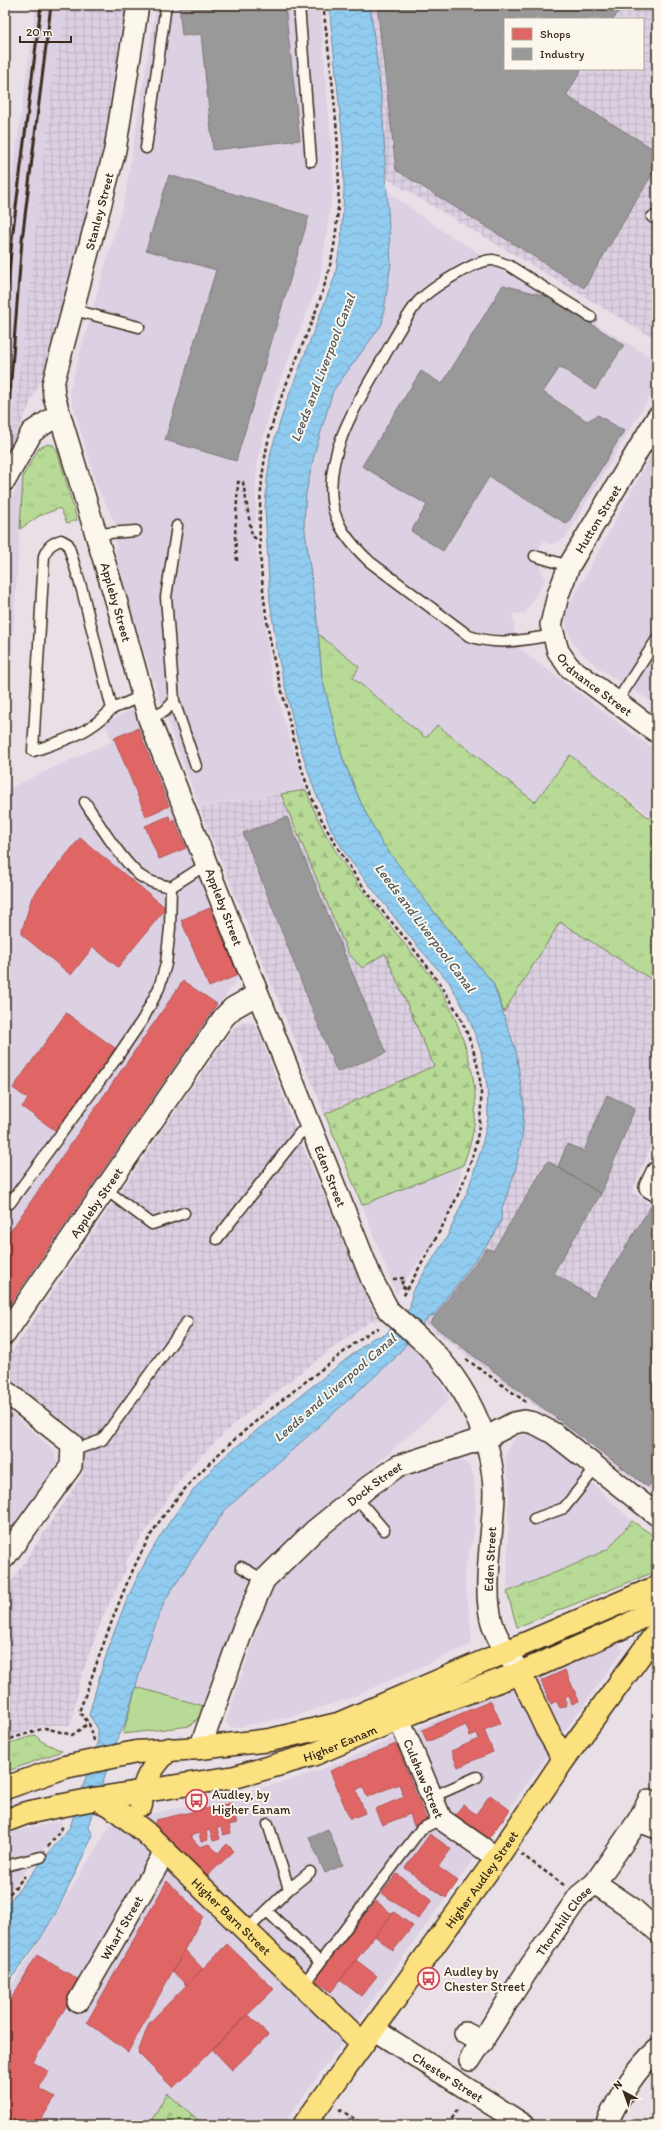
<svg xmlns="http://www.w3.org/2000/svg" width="662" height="2130" viewBox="0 0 662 2130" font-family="Itim,sans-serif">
<defs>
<pattern id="industrial-grid" width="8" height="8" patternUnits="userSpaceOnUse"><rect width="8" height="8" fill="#dcd0e3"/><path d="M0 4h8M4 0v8" fill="none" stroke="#beb3c2"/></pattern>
<pattern id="grass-tufts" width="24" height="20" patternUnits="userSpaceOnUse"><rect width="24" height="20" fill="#b7db96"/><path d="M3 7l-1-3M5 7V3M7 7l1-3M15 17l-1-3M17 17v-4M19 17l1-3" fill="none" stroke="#9ebc81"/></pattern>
<pattern id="forest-firs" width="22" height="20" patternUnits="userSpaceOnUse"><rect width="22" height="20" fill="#b7db96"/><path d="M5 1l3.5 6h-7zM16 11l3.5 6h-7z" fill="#9ebc81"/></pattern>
<pattern id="water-waves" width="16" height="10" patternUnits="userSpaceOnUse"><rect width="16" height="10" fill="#90cbf0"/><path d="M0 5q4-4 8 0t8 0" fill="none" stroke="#7daecd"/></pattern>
</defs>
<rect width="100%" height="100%" fill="#e9e0e7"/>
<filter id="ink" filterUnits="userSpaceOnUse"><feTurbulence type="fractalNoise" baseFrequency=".025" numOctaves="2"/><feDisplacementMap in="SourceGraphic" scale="8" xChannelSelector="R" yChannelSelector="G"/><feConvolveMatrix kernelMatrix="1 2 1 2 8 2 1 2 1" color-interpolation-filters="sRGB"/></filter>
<g filter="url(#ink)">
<!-- built -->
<path fill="#dcd0e3" d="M36 5H67L53 76 11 446 5 455V231Z
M156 5H320L333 168V189L320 279 274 396 261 446 256 476V524H253L270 665 282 714 306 790 199 806 160 701 124 586 116 553 115 523 96 484 69 391 125 197Z
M388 192 444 232 657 361V384L565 539 550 544 544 541 539 548 542 574 546 578 525 613 513 614 516 646 657 752V821L570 755 535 802 438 725 427 739 352 678 359 667 318 634 304 523 306 493 314 455 333 391 382 324 391 263Z
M657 444V705L600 669 581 653 573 643 567 630 565 617 571 602Z
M23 476 20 529 5 754V510Z
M133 709 239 977 5 1313V790L112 741 105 723Z
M463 1165 453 1202 433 1241 396 1294 362 1205Z
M406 1342 434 1371 450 1399 260 1568 251 1582 200 1716 195 1723 183 1727 140 1730 123 1734 148 1645 165 1600 225 1510 380 1372 393 1360Z
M5 1407 50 1447 55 1453 57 1466 5 1542Z
M527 1434H538L549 1442 632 1521 608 1549 569 1567 507 1592 509 1481 505 1458 510 1445 518 1435Z
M457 1458 468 1464 474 1476 476 1501 474 1534 464 1571 472 1639 470 1645 350 1698 294 1716 234 1728 228 1726 226 1721 271 1589 298 1562 374 1497 399 1479 442 1461Z
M617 1640 623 1650 283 2125H5V1996L111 1824 291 1780 333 1765Z
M62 1821 59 1830 5 1896V1833Z"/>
<!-- industrial -->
<path fill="url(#industrial-grid)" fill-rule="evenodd" d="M67 5H129L102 171 47 366 11 446 53 76Z
M370 5H657V340L384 177ZM505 19H643V69H505Z
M306 790 332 849 363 893 445 998 460 1031 471 1068 475 1093V1115L472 1140 463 1165 362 1205 199 807Z
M560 921 657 983V1132L632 1192 657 1208V1480L650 1491 424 1323 434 1315 501 1221 502 1208 515 1172 522 1138 524 1106 516 1051 504 1012Z
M243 1021 254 1024 258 1029 293 1124 372 1308 380 1320 371 1321 338 1344 236 1422 203 1454 180 1480 124 1564 127 1567 104 1614 80 1680 71 1725H44L5 1739V1591L84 1473 76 1430 14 1384 6 1364 13 1350 167 1123 233 1029Z"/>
<!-- grass -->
<path fill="url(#grass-tufts)" stroke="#79825a" d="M48 444 53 445 57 450 77 520 67 523 60 508 39 516 20 529 23 476 39 448Z
M318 634 359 667 353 678 426 738 437 725 535 802 570 755 657 824V983L560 922 504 1012 493 983 411 884 380 840 361 803 343 759 322 678Z
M632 1521 657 1538V1571L517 1627 507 1592 569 1567 608 1549Z
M35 1735 41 1741 62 1751 5 1772V1747L11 1743Z"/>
<!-- forest -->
<path fill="url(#forest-firs)" stroke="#79825a" d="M306 790C326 847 363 892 400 938 415 957 434 977 446 999 463 1033 478 1077 475 1115 474 1133 469 1149 463 1165L362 1205 325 1114 434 1066 385 953 362 968 348 953 281 794Z
M167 2093 204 2125H149Z"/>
<!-- garden -->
<path fill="#b7db96" stroke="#79825a" d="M136 1687 204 1706 200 1716 190 1726 123 1734Z"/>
<!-- water -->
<path fill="url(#water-waves)" stroke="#6e8b9c" d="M329 5H370L382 103 391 263 382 324 333 391 314 455 306 493 304 523 317 619 322 678 343 759 361 803 380 840 443 924 493 983 516 1051 524 1106 522 1138 515 1172 502 1208 501 1221 494 1235 434 1315 428 1318 393 1360 225 1510 165 1600 148 1645 124 1726 119 1734 88 1826 93 1835 58 1909 40 1939 5 1987V1907L70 1827 98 1740V1729L89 1715C113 1622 144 1542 211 1470 228 1452 251 1435 271 1419 305 1392 339 1365 373 1338L385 1335 410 1308 412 1292 448 1235 468 1190 481 1150 488 1118 487 1086 481 1051 468 1016 449 982 414 942 349 859 332 831 314 789 296 734 278 656 270 601 265 508 267 480 271 451 286 403 335 276 341 240 344 190 343 142Z"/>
<!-- shops -->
<path fill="#e06666" stroke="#ae5450" d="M138 728 169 806 146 816 114 738Z
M169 816 171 821 174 819 186 848 159 859 145 826Z
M80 838 166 908 118 967 93 947 71 975 21 934 32 897Z
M210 908 238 975 209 987 181 920Z
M183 981 217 1004 7 1308 5 1307V1239Z
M66 1013 115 1048 56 1131 22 1107 28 1099 13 1088Z
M565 1670 579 1701 572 1704 569 1696 565 1698 567 1705 560 1708 556 1701 551 1704 541 1681Z
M491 1701 501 1723 484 1730 493 1752 458 1767 451 1751 479 1739 477 1733 470 1736 466 1725 427 1742 422 1730Z
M396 1744 427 1821 414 1826 410 1814 382 1825 375 1809 404 1797 399 1784 367 1797 363 1787 356 1790 365 1813 350 1819 330 1771Z
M490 1795 510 1810 488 1839 455 1815 463 1805 476 1814Z
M231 1803 237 1823 229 1825 231 1833 223 1835 221 1827 217 1828 220 1839 213 1841 210 1830 206 1832 208 1840 201 1842 199 1833 190 1836 200 1847 209 1844 218 1853 227 1844 234 1851 207 1876 154 1825 156 1820Z
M430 1834 451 1849 438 1867 458 1881 446 1898 405 1868Z
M397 1874 432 1900 418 1919 382 1893Z
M167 1881 203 1916 128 2052 87 2022Z
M376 1901 392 1914 331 1992 314 1979Z
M394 1912 413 1926 393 1951 375 1936Z
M227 1944 274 1989 173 2088 138 2053 149 2023Z
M185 1950 203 1969 186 1985 173 1971Z
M37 1955 81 1981 33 2062 49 2072 39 2088 55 2097 38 2125H5V2009Z
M356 1960 377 1976 361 1996 340 1980Z
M248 2014 268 2035 232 2070 212 2049Z"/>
<!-- industry -->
<path fill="#999" stroke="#7d7874" d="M179 5H285L300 140 213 150 201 34 182 36Z
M377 5H622L614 19H505V69H582L566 96 657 151V166L584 288 396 170Z
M169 175 309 216 236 461 165 440 216 270 146 250Z
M503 285 550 297 624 345 595 390 560 367 543 392 587 421 598 415 624 431 567 524 489 477 443 551 411 531 427 505 362 466 421 371 442 384Z
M287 817 386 1053 337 1072 243 833Z
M607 1095 635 1108 601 1194 558 1167 567 1144 584 1151Z
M548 1161 601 1194 553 1273 594 1298 651 1206 657 1210V1473L648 1487 430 1323 487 1248 493 1251Z
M328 1829 343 1865 325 1873 309 1837Z"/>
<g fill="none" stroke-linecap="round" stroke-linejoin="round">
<defs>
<path id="service" d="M299 5 311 161
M146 148 166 5
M652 217 657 220
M74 310 139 327
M95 534 136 531
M535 556 569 566
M553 635C525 640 497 646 469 636L370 562C352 545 335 526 332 501 326 450 358 402 382 360 393 341 404 320 417 303 428 290 476 259 493 260 498 261 503 264 508 265L591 317
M174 701 196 766
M616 703 657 639
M112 709C88 734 65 740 33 751L44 556C48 546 51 544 61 540L68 544 82 590 112 709 142 696
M149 719 165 711 174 701 166 597 177 526
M85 802C101 827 118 855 139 875 148 882 160 885 171 887
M105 1189 152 1224 184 1213
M10 1203 113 1063 143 1019 159 988 166 964 170 928 171 887 207 864
M217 1239 300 1133 312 1127
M72 1451 102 1440 187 1322
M356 1497 384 1530
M534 1519 564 1508 596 1468
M241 1567 264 1580
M432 1797 477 1777
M268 1824 289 1889
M5 1866 41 1857
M267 1911 320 1962
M247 1930 289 1889 310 1872
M303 1985 421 1829 441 1819"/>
<g id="minor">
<path id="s1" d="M657 418 569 566 558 595 551 625 558 651 569 667 657 732"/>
<path d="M5 480 32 432 59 414"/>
<path id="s2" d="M258 994 372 1280 389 1311"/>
<path d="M657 1172 650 1187 657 1191"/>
<path id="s3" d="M5 1334 224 1017 233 1008 258 994 149 719 116 600 54 396 53 384 115 150 138 5"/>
<path d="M426 1344C464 1382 493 1437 494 1492 494 1529 481 1592 493 1626 499 1643 510 1658 520 1673"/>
<path d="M5 1391 72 1444 71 1466 5 1557"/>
<path id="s4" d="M392 1702 441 1819 497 1858"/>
<path id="s5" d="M200 1748 244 1626 264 1580 314 1531 372 1484 398 1466 485 1438 514 1423 524 1421 534 1423 553 1433 657 1515"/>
<path d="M638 1821 657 1828"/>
<path d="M595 1883 633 1909 657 1931"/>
<path id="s6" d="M78 2002 165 1852"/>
<path id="s7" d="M373 2029 524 2125"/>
<path d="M465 2033 483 2042"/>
<path id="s8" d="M470 2060 531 1965 579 1896 595 1883 638 1821 649 1800"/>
<path d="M606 2125C618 2098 635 2070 657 2050"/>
</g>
<g id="trunk">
<path d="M520 1673 546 1728 564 1759"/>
<path d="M136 1752 200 1748 270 1740 338 1724 657 1587"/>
<path d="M5 1788 65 1767"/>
<path id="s9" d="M94 1799 235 1777 312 1755 412 1713 520 1673 626 1626 657 1608"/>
<path id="s10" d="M94 1799 110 1805 145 1832 362 2043"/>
<path d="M141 1805C142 1781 153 1766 169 1749"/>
<path d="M5 1821 26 1813 59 1806"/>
<path id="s11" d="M304 2125 497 1858 564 1759 657 1632"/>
</g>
</defs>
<!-- service casing -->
<use href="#service" stroke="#3b2a1e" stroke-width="13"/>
<!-- minor casing -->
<use href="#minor" stroke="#3b2a1e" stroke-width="24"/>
<!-- trunk casing -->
<use href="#trunk" stroke="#3b2a1e" stroke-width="25"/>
<!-- path -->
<path stroke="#3b2a1e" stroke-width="2.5" stroke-dasharray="4 3" stroke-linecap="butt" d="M323 5C332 82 346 170 334 246 324 304 296 355 277 409 251 485 258 578 273 656 276 672 281 687 285 703 295 747 306 794 329 833 342 855 356 878 371 897 420 958 484 1021 481 1106 478 1177 435 1237 403 1297
M237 561 235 536 238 482H243L252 536 260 541
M393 1279 404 1278 401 1286 407 1289
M466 1359 526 1402
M93 1741 89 1723 79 1712C101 1654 119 1592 149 1538 195 1459 288 1397 359 1340L371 1331 379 1328
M5 1743 13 1738 45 1728 72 1735 89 1723
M48 1847 64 1825
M521 1854 564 1885
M5 1899 25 1876
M339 2109 364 2125
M448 2125 459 2107"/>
<!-- service -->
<use href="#service" stroke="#fbf7ec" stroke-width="10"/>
<!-- minor -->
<use href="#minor" stroke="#fbf7ec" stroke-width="21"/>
<!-- trunk -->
<use href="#trunk" stroke="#fbe180" stroke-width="22"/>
<!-- rail -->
<path stroke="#3b2a1e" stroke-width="3" d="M5 321 12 239 41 5
M5 457 22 240 51 5"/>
<defs>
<path id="minor-bridge" d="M389 1311 426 1344"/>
<path id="trunk-bridge" d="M65 1767 136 1752
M59 1806 94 1799"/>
</defs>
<!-- minor-bridge casing -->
<use href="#minor-bridge" stroke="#3b2a1e" stroke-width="24" stroke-linecap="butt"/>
<!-- trunk-bridge casing -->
<use href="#trunk-bridge" stroke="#3b2a1e" stroke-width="25" stroke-linecap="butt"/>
<!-- minor-bridge -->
<use href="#minor-bridge" stroke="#fbf7ec" stroke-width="21"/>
<!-- trunk-bridge -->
<use href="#trunk-bridge" stroke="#fbe180" stroke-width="22"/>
</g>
</g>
<!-- icons -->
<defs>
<symbol id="bus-ring" viewBox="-11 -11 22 22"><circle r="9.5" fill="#fbf7ec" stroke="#d1495b" stroke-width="1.5"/><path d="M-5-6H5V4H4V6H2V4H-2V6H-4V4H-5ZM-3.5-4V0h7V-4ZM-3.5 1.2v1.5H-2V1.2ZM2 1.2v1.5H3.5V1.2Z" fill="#d1495b"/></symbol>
</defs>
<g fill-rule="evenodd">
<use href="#bus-ring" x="184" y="1788" width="25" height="25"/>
<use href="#bus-ring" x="416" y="1966" width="25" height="25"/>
</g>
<g text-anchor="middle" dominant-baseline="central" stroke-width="4" stroke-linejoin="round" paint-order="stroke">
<!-- street labels -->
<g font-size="13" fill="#3b2a1e" stroke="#fbf7ec">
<text stroke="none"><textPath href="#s3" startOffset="1250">Stanley Street</textPath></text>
<text transform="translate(598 519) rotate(-59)">Hutton Street</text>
<text transform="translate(116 602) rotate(74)">Appleby Street</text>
<text stroke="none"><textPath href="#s1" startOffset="311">Ordnance Street</textPath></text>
<text transform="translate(224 907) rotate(69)">Appleby Street</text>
<text stroke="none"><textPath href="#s2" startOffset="196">Eden Street</textPath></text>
<text stroke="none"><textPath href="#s3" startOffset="160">Appleby Street</textPath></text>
<text stroke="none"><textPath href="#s5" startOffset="327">Dock Street</textPath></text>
<text transform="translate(490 1559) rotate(-87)">Eden Street</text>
<text stroke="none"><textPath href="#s9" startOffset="253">Higher Eanam</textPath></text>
<text stroke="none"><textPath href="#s4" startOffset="83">Culshaw Street</textPath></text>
<text stroke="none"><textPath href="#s11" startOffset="303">Higher Audley Street</textPath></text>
<text stroke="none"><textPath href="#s10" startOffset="182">Higher Barn Street</textPath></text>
<text stroke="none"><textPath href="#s8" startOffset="168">Thornhill Close</textPath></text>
<text stroke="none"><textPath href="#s6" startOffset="86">Wharf Street</textPath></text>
<text stroke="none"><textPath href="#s7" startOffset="89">Chester Street</textPath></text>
</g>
<!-- poi labels -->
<g font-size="13" fill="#3b2a1e" stroke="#fbf7ec" text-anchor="start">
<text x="212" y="1794">Audley, by<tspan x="212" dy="15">Higher Eanam</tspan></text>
<text x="444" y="1971">Audley by<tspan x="444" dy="15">Chester Street</tspan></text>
</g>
<!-- water labels -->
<g font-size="14" font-style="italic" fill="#545a5d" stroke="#fbf7ec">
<text transform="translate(323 368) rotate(-69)">Leeds and Liverpool Canal</text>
<text transform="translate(425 928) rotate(53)">Leeds and Liverpool Canal</text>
<text transform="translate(335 1388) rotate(-41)">Leeds and Liverpool Canal</text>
</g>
</g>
<!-- margin -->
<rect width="662" height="2130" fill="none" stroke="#fbf7ec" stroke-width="20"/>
<rect x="10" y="10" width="642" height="2110" fill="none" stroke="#3b2a1e" stroke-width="1.5" filter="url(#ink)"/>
<!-- legend -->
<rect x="504" y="18" width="140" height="52" fill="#fbf7ec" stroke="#aea59a"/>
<rect x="512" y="28" width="20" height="12" fill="#e06666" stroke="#aea59a"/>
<text x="540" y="38" font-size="12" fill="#3b2a1e">Shops</text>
<rect x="512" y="48" width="20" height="12" fill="#999999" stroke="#aea59a"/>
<text x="540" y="58" font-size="12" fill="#3b2a1e">Industry</text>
<!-- north arrow -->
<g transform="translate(624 2092) rotate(319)" stroke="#fbf7ec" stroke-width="3" paint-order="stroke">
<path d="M0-3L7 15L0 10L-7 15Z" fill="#3b2a1e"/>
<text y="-6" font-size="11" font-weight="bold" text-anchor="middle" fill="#3b2a1e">N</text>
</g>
<!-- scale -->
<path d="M20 36v6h51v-6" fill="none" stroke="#3b2a1e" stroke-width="2"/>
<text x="26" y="36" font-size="12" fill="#3b2a1e" stroke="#fbf7ec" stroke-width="3" paint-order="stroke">20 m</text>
</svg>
